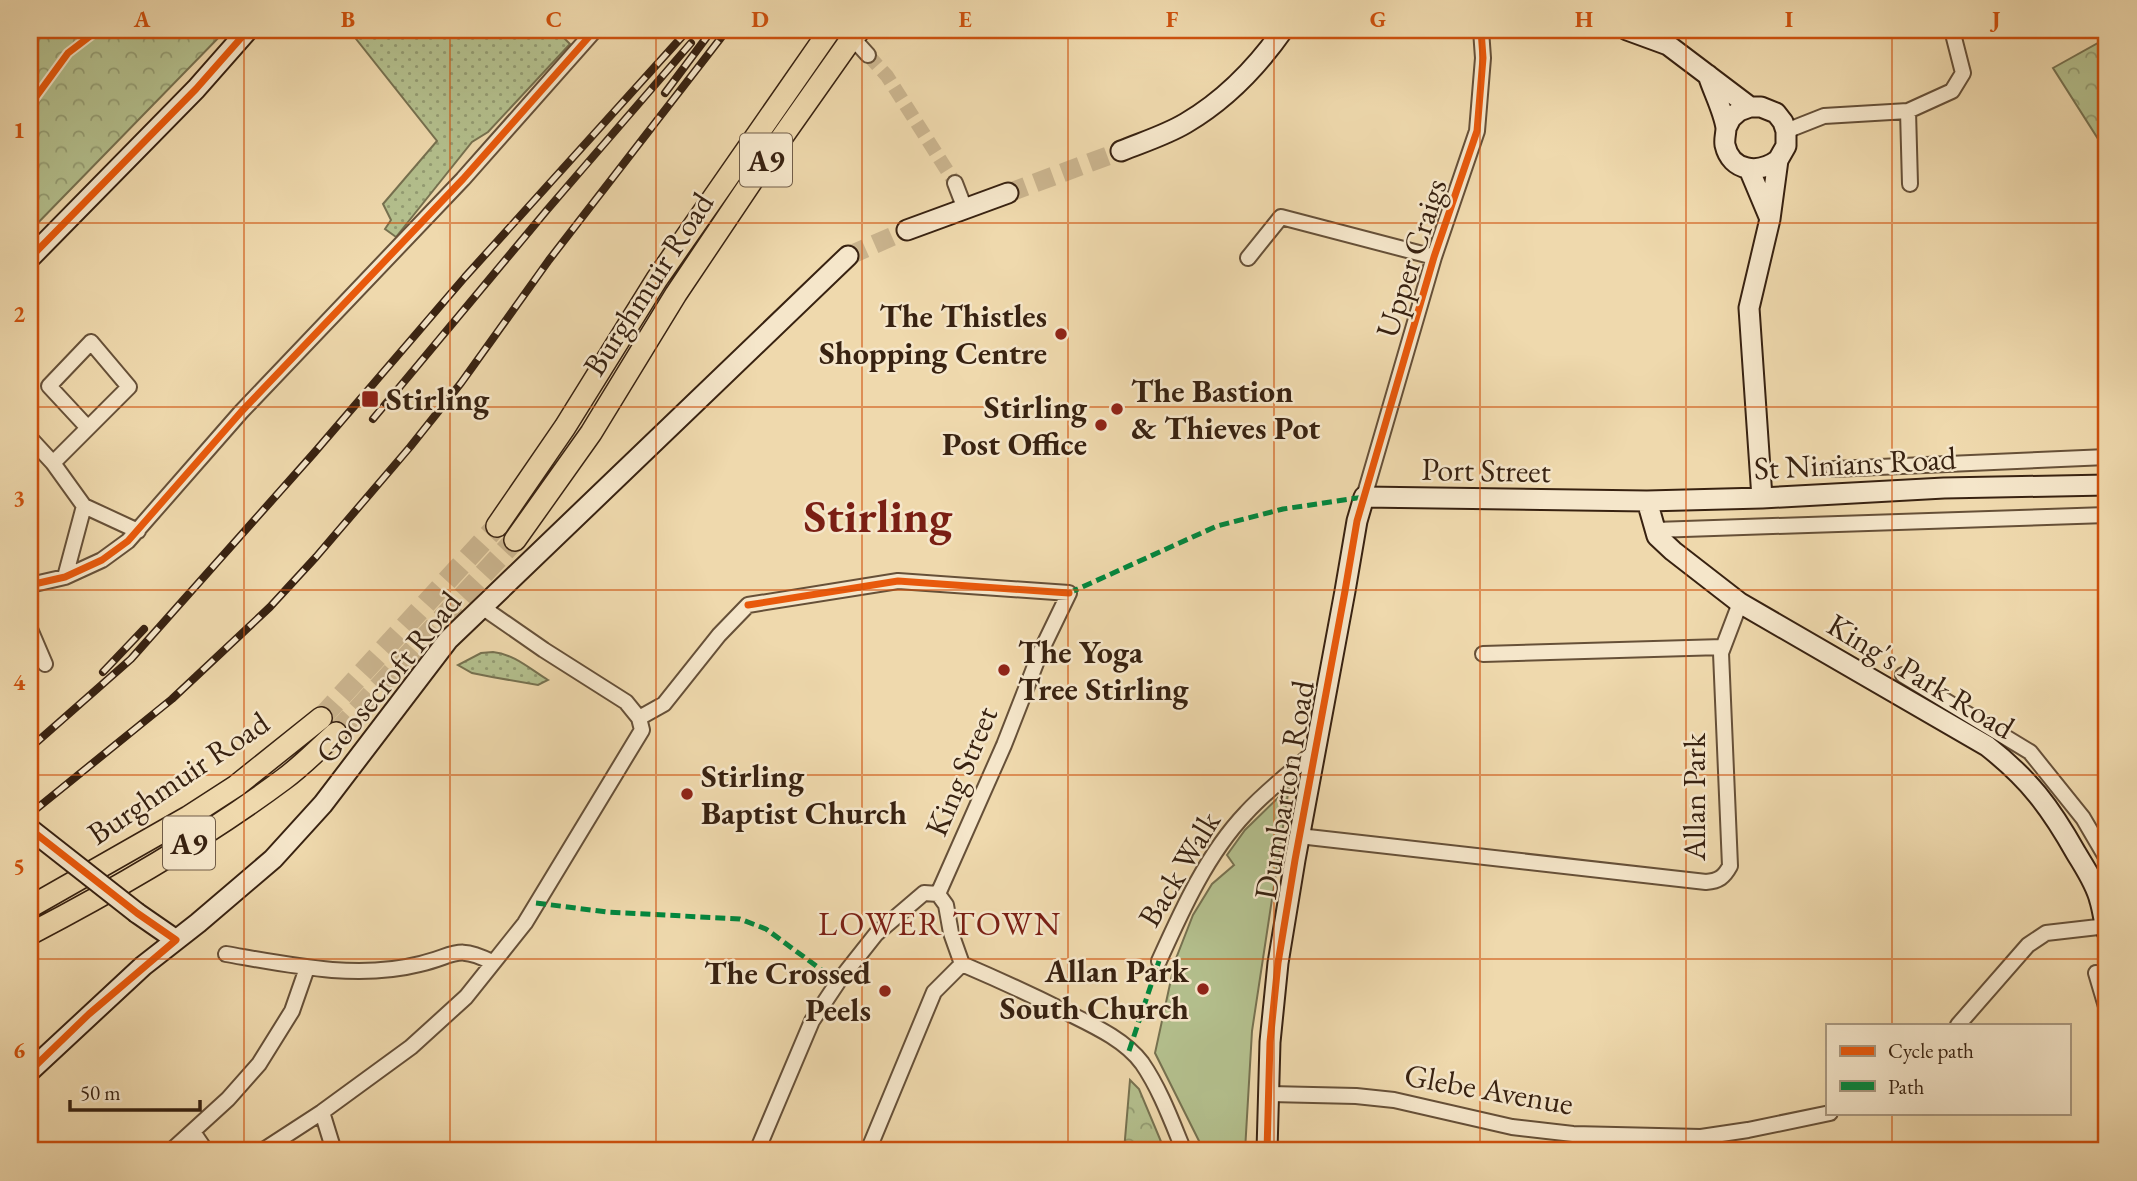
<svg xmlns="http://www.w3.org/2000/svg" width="2137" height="1181" viewBox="0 0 2137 1181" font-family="'EB Garamond',serif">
<defs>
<pattern id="grass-dots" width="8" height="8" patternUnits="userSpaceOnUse" patternTransform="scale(1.75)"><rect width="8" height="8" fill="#b4c08e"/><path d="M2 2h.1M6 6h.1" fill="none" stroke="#939c73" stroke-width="1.8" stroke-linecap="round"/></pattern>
<pattern id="forest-crowns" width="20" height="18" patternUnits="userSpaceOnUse" patternTransform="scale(1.75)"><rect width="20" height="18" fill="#b4c08e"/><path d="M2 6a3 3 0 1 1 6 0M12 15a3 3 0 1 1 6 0" fill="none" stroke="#939c73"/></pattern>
</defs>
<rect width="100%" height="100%" fill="#efd9ad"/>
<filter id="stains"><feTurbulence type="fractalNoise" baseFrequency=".00286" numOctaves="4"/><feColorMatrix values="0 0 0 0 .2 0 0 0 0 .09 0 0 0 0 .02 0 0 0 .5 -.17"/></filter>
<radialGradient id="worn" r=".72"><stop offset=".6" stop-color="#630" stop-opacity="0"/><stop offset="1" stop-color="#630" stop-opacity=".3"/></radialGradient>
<!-- grass -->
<path fill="url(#grass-dots)" stroke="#767150" stroke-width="2" d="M349 30H556L570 44 488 132 472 142 396 237 385 229 391 220 383 204 437 141Z
M493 652C514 654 530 669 548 680L538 685 492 677 472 673 458 665 481 653Z"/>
<!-- forest -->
<path fill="url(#forest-crowns)" stroke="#767150" stroke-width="2" d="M45 30H226L30 231V49Z
M2107 38V153L2053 68Z
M1130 1080 1139 1089 1165 1151H1124Z"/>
<!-- garden -->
<path fill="#b4c08e" stroke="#767150" stroke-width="2" d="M1289 787 1252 1031 1245 1151H1204L1155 1053 1175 961 1193 915 1212 884 1234 865 1227 855 1245 830Z"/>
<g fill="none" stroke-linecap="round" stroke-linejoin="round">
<!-- street-tunnel -->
<path stroke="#cab48e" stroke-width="14" stroke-dasharray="14 7" stroke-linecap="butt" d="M868 55 887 76 955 183"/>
<!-- secondary-tunnel -->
<path stroke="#cab48e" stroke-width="19" stroke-dasharray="19 10" stroke-linecap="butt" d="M1008 193 1121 151
M848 256 907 230"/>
<!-- primary-tunnel -->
<path stroke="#cab48e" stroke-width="21" stroke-dasharray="21 10" stroke-linecap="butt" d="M321 718 497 526
M336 733 515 540"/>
<defs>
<path id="street" d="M849 34 868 55
M1908 111 1910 184
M1786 131 1824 116 1908 111 1952 91 1963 73 1952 30
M955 183 965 209
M1248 258 1281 217 1434 257
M30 438 53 463 84 506 65 577
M53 463 129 387 91 342 49 386 88 428
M1833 469 2107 457
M1364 497 1434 257 1477 131 1483 58 1481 30
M84 506 138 531
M1655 530 2107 515
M30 585 65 577 102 560 128 541 241 412 463 179 595 30
M30 629 45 664
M1483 654 1723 647
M1903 675 2030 752 2083 818 2107 859
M639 718 664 704 719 635 748 605 898 581 1069 593 1040 653 1004 745 938 894
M1299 836 1706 882C1719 881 1724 877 1730 866L1721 653 1740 603
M938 894 946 905 951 933 962 964
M226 954C289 965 357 980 420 964 455 956 456 944 492 962
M1159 961C1182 910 1207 854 1246 813 1266 791 1291 772 1314 752
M962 964C997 979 1032 995 1066 1012 1092 1025 1124 1039 1142 1063 1160 1089 1172 1122 1184 1151
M2096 973 2107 1010
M1958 1025 2028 945 2046 933 2107 926
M1268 1094 1356 1096 1394 1100 1512 1127 1573 1134 1701 1137 1748 1130 1830 1113
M322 1112 334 1151
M193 1132 206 1151
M171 1151 228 1099 259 1064 292 1011 307 968
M262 1151 322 1112 411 1047 466 997 525 923 642 730 639 718 626 702 544 650 482 607
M757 1151 812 1021 838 982 876 934 924 893 938 894
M868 1151 934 992 962 964
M1573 1151V1134"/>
<path id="secondary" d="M1627 30 1668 45 1750 107
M1708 75C1713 91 1724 112 1726 128 1726 134 1724 139 1725 145 1731 172 1759 174 1778 160
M1726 128 1731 118 1739 111 1750 107H1761L1776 113 1783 122 1786 131V146L1778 160 1770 219 1749 308 1762 498
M1121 151C1143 142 1166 135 1186 123 1225 100 1257 67 1283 30
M1749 169 1770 219
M907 230 1008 193
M30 258 196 89 248 30
M1647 501 1657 536 1673 551 1740 603 1987 746C2029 779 2050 807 2076 853 2085 868 2096 884 2100 901 2103 911 2104 922 2107 932
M137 913 176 940
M30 1071 143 966 198 923 273 859 323 804 448 640 848 256
M1267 1151 1270 1042 1278 963 1295 860 1345 591 1357 521 1364 497 1647 501 1762 498 1944 488 2107 485"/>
<path id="primary" d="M497 526 565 427 657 279 830 30
M515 540 591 433 676 294 766 160 852 38 860 30
M30 907 188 817 236 786 321 718
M30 934C118 888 205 838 284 779 303 765 319 748 336 733"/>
</defs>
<!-- street casing -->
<use href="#street" stroke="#665038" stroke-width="18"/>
<!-- secondary casing -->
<use href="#secondary" stroke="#382211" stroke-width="23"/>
<!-- primary casing -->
<use href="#primary" stroke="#382211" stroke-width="24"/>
<!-- street -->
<use href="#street" stroke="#f5e6ca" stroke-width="14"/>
<!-- secondary -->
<use href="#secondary" stroke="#f5e6ca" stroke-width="19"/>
<!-- primary -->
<use href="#primary" stroke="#efd9ad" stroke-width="21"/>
<defs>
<path id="rail" d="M665 93 712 30
M373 419 547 210 691 43
M103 672 144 629
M30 748 131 659 314 453 465 277 688 30
M30 814 172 699 270 607 316 557 410 447 461 383 549 260 727 30"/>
</defs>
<!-- rail casing -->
<use href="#rail" stroke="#382211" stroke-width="8"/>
<!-- rail -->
<use href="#rail" stroke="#f5e6ca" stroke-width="5" stroke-dasharray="16" stroke-linecap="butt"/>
<defs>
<path id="secondary-bridge" d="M30 829 137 913"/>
</defs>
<!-- secondary-bridge casing -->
<use href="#secondary-bridge" stroke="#382211" stroke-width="23" stroke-linecap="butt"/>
<!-- secondary-bridge -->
<use href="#secondary-bridge" stroke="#f5e6ca" stroke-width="19"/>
<!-- quiet -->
<path stroke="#00873e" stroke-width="5" stroke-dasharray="10 5" stroke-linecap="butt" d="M1069 593 1217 526 1283 509 1364 497
M536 903 607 912 740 919 766 929 838 982
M1129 1051 1159 961"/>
<defs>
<path id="cycleway" d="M30 105 68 53 98 30
M30 258 196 89 248 30
M30 585 65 577 102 560 128 541 241 412 463 179 595 30
M748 605 898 581 1069 593
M30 829 137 913 176 940 89 1014 30 1071
M1267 1151 1270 1042 1278 963 1295 860 1345 591 1357 521 1434 257 1477 131 1483 58 1481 30"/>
</defs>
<!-- cycleway casing -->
<use href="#cycleway" stroke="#f5e6ca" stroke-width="11"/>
<!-- cycleway -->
<use href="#cycleway" stroke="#e8590c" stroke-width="7"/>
</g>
<!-- grid -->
<path fill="none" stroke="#ce510d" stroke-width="2" stroke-opacity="0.55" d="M244 30V1151M450 30V1151M656 30V1151M862 30V1151M1068 30V1151M1274 30V1151M1480 30V1151M1686 30V1151M1892 30V1025M30 223H2107M30 407H2107M30 590H2107M30 775H2107M30 959H2107M1892 1113V1151"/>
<!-- markers -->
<g fill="#8f2418" stroke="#f5e6ca" stroke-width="2.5">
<circle cx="1061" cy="334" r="7"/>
<rect x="361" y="390" width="18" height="18" rx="3.5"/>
<circle cx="1117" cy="409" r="7"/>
<circle cx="1101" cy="425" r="7"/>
<circle cx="1004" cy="670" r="7"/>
<circle cx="687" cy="794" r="7"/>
<circle cx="1203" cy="989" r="7"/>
<circle cx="885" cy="991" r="7"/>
</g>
<g text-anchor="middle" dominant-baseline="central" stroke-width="5" stroke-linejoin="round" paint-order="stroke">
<!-- shield labels -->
<g fill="#f5e6ca" stroke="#715d48" stroke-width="2">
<rect x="740" y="133.5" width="52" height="53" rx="5"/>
<rect x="163" y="816.5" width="52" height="53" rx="5"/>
</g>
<g font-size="30" font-weight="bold" fill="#382211">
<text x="766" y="160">A9</text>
<text x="189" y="843">A9</text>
</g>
<!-- street labels -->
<g font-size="32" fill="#382211" stroke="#f5e6ca">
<text transform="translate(1411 258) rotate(-72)">Upper Craigs</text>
<text transform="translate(648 284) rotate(-57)">Burghmuir Road</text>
<text transform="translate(1855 463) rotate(-3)">St Ninians Road</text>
<text transform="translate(1486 470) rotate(1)">Port Street</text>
<text transform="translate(1921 676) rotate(31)">King's Park Road</text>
<text transform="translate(388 677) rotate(-51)">Goosecroft Road</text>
<text transform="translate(961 771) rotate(-67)">King Street</text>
<text transform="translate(178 778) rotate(-34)">Burghmuir Road</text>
<text transform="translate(1284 790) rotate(-80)">Dumbarton Road</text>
<text transform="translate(1694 797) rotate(-90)">Allan Park</text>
<text transform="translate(1179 869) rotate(-59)">Back Walk</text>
<text transform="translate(1489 1089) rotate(10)">Glebe Avenue</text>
</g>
<!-- poi labels -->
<g font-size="32" font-weight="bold" fill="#382211" stroke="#f5e6ca" text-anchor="end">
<text x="1047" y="316">The Thistles<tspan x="1047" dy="37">Shopping Centre</tspan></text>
<text x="1131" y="391" text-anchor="start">The Bastion<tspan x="1131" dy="37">&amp; Thieves Pot</tspan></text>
<text x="386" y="399" text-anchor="start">Stirling</text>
<text x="1087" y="407">Stirling<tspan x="1087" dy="37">Post Office</tspan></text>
<text x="1018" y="652" text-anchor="start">The Yoga<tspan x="1018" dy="37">Tree Stirling</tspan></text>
<text x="701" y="776" text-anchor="start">Stirling<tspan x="701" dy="37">Baptist Church</tspan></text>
<text x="1189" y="971">Allan Park<tspan x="1189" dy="37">South Church</tspan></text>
<text x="871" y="973">The Crossed<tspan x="871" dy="37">Peels</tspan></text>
</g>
<!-- neighbourhood labels -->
<g font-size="33" letter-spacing="2" fill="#7a1f14" stroke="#f5e6ca">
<text x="940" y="923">LOWER TOWN</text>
</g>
<!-- town labels -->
<g font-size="46" font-weight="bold" fill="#7a1f14" stroke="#f5e6ca">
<text x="878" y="516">Stirling</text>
</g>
</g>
<!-- margin -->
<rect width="2137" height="1181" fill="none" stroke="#efd9ad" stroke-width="77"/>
<!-- legend -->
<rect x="1826" y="1024" width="245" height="91" fill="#f5e6ca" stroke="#a99880" stroke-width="2"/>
<rect x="1840" y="1046" width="35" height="10" fill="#e8590c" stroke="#a99880" stroke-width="2"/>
<text x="1888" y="1058" font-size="21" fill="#382211">Cycle path</text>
<rect x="1840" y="1081" width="35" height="10" fill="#00873e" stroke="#a99880" stroke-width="2"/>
<text x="1888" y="1094" font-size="21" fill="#382211">Path</text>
<!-- scale -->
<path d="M70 1100v10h130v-10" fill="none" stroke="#382211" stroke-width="3.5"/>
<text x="80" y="1100" font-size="21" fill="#382211" stroke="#f5e6ca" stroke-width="5" paint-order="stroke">50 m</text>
<rect x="38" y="38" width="2060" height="1104" fill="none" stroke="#ce510d" stroke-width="2.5"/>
<g font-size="23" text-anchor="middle" font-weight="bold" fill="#ce510d">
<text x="142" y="27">A</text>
<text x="348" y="27">B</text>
<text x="554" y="27">C</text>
<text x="760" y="27">D</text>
<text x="965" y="27">E</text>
<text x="1172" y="27">F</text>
<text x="1378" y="27">G</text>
<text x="1584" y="27">H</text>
<text x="1789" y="27">I</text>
<text x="1996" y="27">J</text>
<text x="19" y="138">1</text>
<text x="19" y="322">2</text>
<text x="19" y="506">3</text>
<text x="19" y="690">4</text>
<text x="19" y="874">5</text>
<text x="19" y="1058">6</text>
</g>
<rect width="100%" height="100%" filter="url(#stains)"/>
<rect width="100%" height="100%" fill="url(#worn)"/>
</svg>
